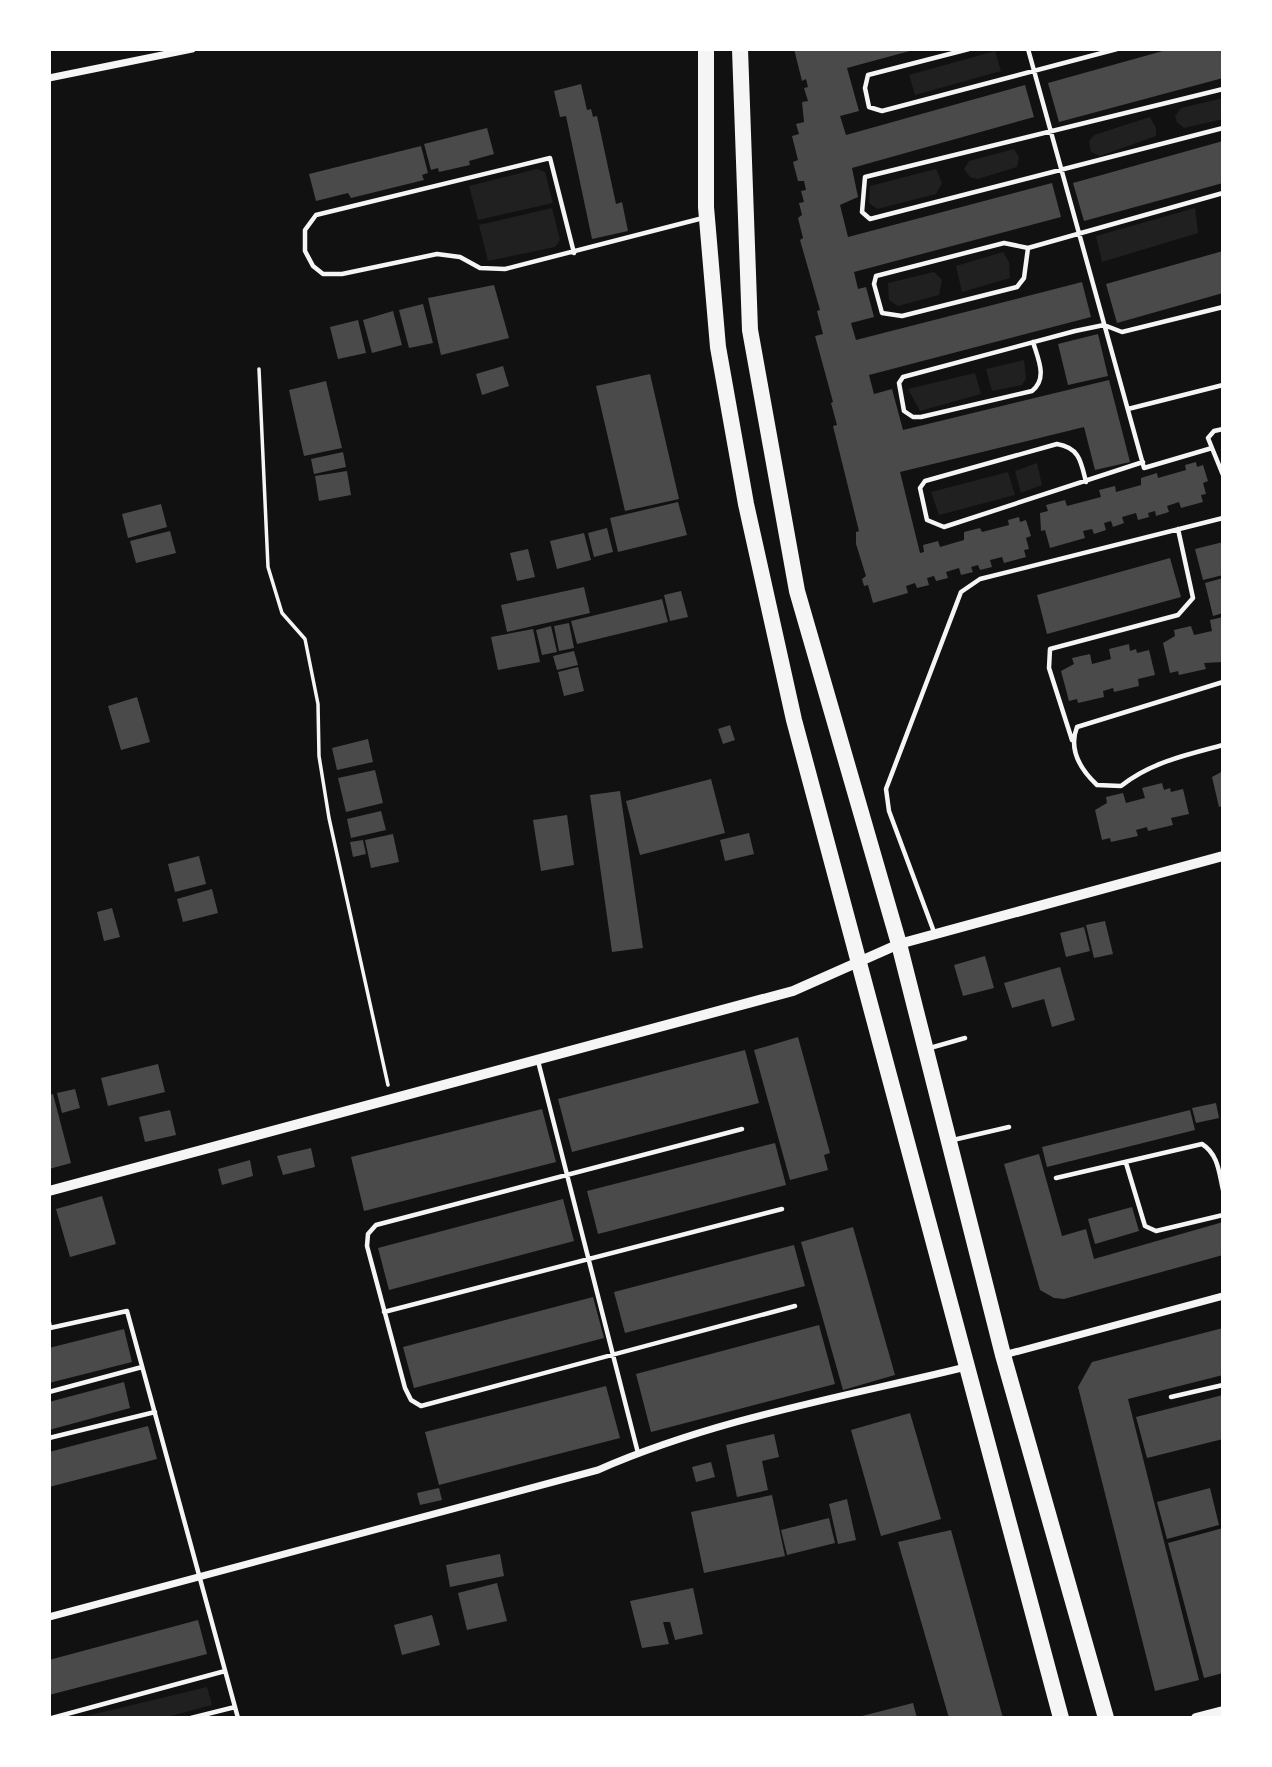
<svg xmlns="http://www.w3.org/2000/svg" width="1272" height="1767" viewBox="0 0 1272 1767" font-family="'DejaVu Sans',sans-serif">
<rect width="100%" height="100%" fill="#111"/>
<!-- green -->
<path fill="#202020" d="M995 51 1001 71 915 95 909 75Z
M1223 98V119L1184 128 1177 122 1175 116 1181 108Z
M1150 117 1156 128V136L1100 156 1091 152 1089 141 1094 135Z
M1014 149 1019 157 1017 167 978 179 970 177 964 169 969 161Z
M537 169 545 172 553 203 478 220 469 186Z
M936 169 942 183 936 194 877 209 869 203 870 186Z
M552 208 560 240 555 247 488 261 479 225Z
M1195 208 1198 233 1102 262 1096 236Z
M1003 252 1009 262 1010 278 962 292 956 266Z
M934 272 942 280 939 295 898 306 889 300 888 283Z
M1024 360 1026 379 1022 385 992 391 986 369Z
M975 373 981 394 920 411 908 389Z
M1037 463 1042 485 1021 493 1015 471Z
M1008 472 1015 495 939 515 931 492Z
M207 1687 212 1705 163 1718H78Z"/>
<!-- building -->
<path fill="#4a4a4a" d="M794 49H917L847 68 859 111 840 116 846 135 1025 85 1034 117 852 168 858 197 840 205 848 237 1052 183 1061 217 854 272 858 289 866 287 874 317 851 323 856 340 1082 282 1091 317 869 375 874 394 892 389 903 430 1109 380 1130 462 1095 470 1084 427 900 472 920 553 924 552 923 545 938 541 940 547 964 540V532L980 528 982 532 1009 525 1008 520 1019 517 1020 522 1026 520 1031 536 1026 538 1029 549 1024 550 1026 557 1004 563 1002 557 990 560 992 567 980 570 978 565 971 567 973 572 961 575 959 568 946 572 948 578 936 581 934 576 927 578 929 585 917 588 915 583 906 586 908 593 873 603 868 585 864 586 862 579 866 576 856 544V532L859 531 833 426 837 425 831 403 833 402 815 336 823 334 817 311 820 310 800 240 803 238 798 218 802 215 799 203 804 202 801 191 806 190 804 181H798L793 162 798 160 792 136 799 134 796 124 804 122 802 102 808 101 804 88 808 87 806 79 802 81Z
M1170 49H1223V78L1059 122 1048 83Z
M581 84 587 110 591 109 593 117 597 116 616 204 622 202 628 231 592 239 566 116 560 117 554 91Z
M487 128 494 154 469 161 470 165 439 172 438 168 431 170 424 144Z
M1223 141V183L1084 221 1073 183Z
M421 146 428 173 422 175 424 180 351 198 348 193 316 201 309 174Z
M1223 251V293L1117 323 1106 284Z
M494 285 509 338 441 355 428 298Z
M423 304 433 343 409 348 399 310Z
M393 311 402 345 372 353 363 320Z
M358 320 366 353 338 359 330 327Z
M1098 334 1108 376 1068 385 1058 344Z
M503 366 509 386 482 395 476 374Z
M650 374 679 499 625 511 596 386Z
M326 381 342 448 304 456 289 390Z
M343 452 346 467 314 474 311 459Z
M1196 462 1197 467 1203 465 1208 481 1203 483 1206 494 1201 495 1203 502 1181 508 1179 502 1167 506 1169 512 1156 516 1155 511 1148 513 1149 517 1138 520 1136 513 1122 517 1124 523 1113 527 1111 521 1104 523 1106 530 1094 534 1092 529 1083 531 1085 538 1050 548 1045 530 1041 531 1040 513 1048 511 1046 505 1065 500 1067 506 1101 497 1099 490 1115 486 1116 492 1141 485V478L1157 473 1158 478 1186 470 1185 465Z
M347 471 351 495 319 501 315 476Z
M678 502 687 535 618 552 610 518Z
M161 504 167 527 128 538 122 514Z
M607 528 613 552 594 557 588 533Z
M170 531 176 553 136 563 130 541Z
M584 533 591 560 557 569 550 541Z
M1223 542V575L1203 580 1195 549Z
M528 549 535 577 517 581 510 553Z
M1170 558 1181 597 1047 634 1037 595Z
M1223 578V613L1213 616 1205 583Z
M584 587 590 613 507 632 501 605Z
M681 591 688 617 670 621 664 595Z
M662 599 668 622 577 644 571 621Z
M1223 617V662L1204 663 1206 669 1179 675 1178 671 1170 673 1163 643 1175 636 1174 630 1191 626 1194 635 1212 631 1210 620Z
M569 623 574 648 559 651 554 626Z
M551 626 557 652 542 655 536 630Z
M533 629 540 662 498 670 491 637Z
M1129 644 1130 651 1136 649 1137 653 1149 650 1155 675 1138 679 1139 686 1114 692 1113 688 1103 691 1104 697 1078 703 1077 699 1069 701 1061 671 1074 664 1072 658 1090 654 1092 664 1111 659 1109 649Z
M574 651 578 665 557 670 553 656Z
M578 667 584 691 564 696 558 672Z
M137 697 150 742 121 750 108 706Z
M730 725 735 740 723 744 718 729Z
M368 739 373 762 337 770 332 748Z
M375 770 383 803 346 812 338 778Z
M1223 771V806L1219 807 1212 777Z
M711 779 725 833 640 855 626 801Z
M1162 783 1164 790 1170 788 1171 792 1183 789 1189 814 1171 818 1173 825 1148 831 1147 827 1136 830 1138 836 1111 842 1110 838 1102 840 1095 810 1107 803 1106 797 1123 793 1126 803 1145 798 1142 788Z
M620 791 643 948 612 952 590 795Z
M381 811 386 830 351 838 347 819Z
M567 815 574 865 541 871 533 820Z
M749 833 754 854 725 861 720 840Z
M393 834 399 862 371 868 365 840Z
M363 840 366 854 353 857 350 842Z
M199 856 206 884 175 892 168 864Z
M212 889 218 913 183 922 177 899Z
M112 908 120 937 104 941 97 912Z
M1105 921 1113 954 1094 958 1086 925Z
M1084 927 1090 951 1066 957 1060 933Z
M985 956 994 988 963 996 954 965Z
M1060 967 1075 1020 1052 1027 1044 999 1012 1008 1004 983Z
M798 1037 830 1153 824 1155 828 1170 790 1180 754 1050Z
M745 1050 759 1103 572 1152 558 1099Z
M158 1064 165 1092 108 1106 101 1078Z
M75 1089 80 1108 62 1113 57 1093Z
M53 1094 71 1163 49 1169V1095Z
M1216 1103 1219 1118 1196 1123 1192 1108Z
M542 1109 556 1162 364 1211 351 1157Z
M170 1110 176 1135 145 1142 139 1117Z
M1190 1110 1195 1130 1047 1167 1042 1147Z
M775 1143 786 1185 598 1234 587 1191Z
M311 1148 315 1167 283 1175 277 1156Z
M1039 1154 1062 1236 1086 1229 1094 1259 1223 1222V1255L1064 1299 1054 1298 1040 1290 1004 1164Z
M250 1160 253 1176 222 1185 218 1169Z
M102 1196 116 1244 70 1257 56 1209Z
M563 1199 574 1241 389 1290 378 1248Z
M1132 1207 1139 1231 1095 1244 1088 1219Z
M853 1227 895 1375 843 1390 801 1242Z
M794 1245 805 1286 625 1333 614 1292Z
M593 1297 604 1338 414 1388 403 1347Z
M819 1325 835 1384 651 1432 636 1374Z
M1223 1328V1375L1128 1399 1199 1680 1155 1691 1078 1387 1092 1362Z
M124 1329 132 1362 49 1383V1348Z
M124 1382 130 1408 49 1430V1402Z
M606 1386 620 1438 439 1485 425 1432Z
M1223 1395V1439L1147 1458 1136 1417Z
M910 1413 941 1519 881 1536 851 1430Z
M148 1426 157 1459 49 1487V1452Z
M774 1434 779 1457 762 1461 768 1490 737 1497 726 1445Z
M711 1462 715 1477 696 1482 692 1467Z
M439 1488 442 1500 420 1505 417 1493Z
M1210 1488 1219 1525 1167 1539 1157 1502Z
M772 1495 785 1556 704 1573 691 1512Z
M847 1499 856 1540 838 1544 829 1504Z
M829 1518 835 1543 787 1555 781 1530Z
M1223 1528V1673L1204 1678 1168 1543Z
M951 1530 1003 1718H949L898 1542Z
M500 1554 504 1576 450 1587 446 1565Z
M497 1583 507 1621 467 1630 458 1593Z
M693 1588 703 1634 675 1640 670 1622H663L669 1644 642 1648 630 1601Z
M432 1615 440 1645 402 1655 394 1625Z
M198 1620 207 1654 49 1695V1660Z
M913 1703 917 1718H858V1717Z"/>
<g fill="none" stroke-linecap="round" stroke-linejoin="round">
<!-- path -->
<path stroke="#f5f5f5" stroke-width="3.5" d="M259 369 268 567 282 613 305 639 318 704 319 756 329 818 388 1085"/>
<!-- service -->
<path stroke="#f5f5f5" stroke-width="4.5" d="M969 49 868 75 865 88 869 107 882 111 1117 49
M1028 49 1144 468 1212 448 1223 475
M1223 89 865 177 862 212 870 219 1223 128
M1028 248 1024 278 1017 287 902 316 882 313 874 284 876 276 1004 243 1028 248 1223 193
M574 253 550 158 316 215 305 230V251L313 266 323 274H342L437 254 460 257 480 268 505 269 703 218
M1033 342C1038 359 1048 378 1032 391L921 417H913L904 411 899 383 903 377 1075 331 1104 325 1122 332 1223 307
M1128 409 1223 385
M1212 448 1208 438 1214 431 1223 429
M1086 482C1081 462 1080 448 1057 444L925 481 920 488 927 520 944 527 1143 462
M1223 682 1077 727C1068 750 1080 769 1097 785L1121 786C1151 762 1187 755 1223 745
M1072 740 1049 668 1050 649 1178 615 1193 598 1178 529
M934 932 889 811 886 789 961 592 980 579 1223 518
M930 1048 965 1038
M538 1061 638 1453
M742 1129 376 1225 368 1234 367 1246 405 1388 411 1400 421 1406 795 1306
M953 1140 1009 1127
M1126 1163 1145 1226 1156 1231 1223 1215
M1056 1178 1202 1144C1218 1154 1219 1172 1223 1190
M384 1312 782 1209
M49 1323 50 1328 127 1311 238 1718
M49 1392 142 1367
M1171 1397 1223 1385
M49 1438 155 1412
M52 1718 225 1671
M191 1718 235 1707"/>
<!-- minor -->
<path stroke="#f5f5f5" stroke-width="7" d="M49 78 192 49
M1004 1355 1223 1296
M49 1617 598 1470C714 1419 843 1397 966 1367"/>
<!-- tertiary -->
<path stroke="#f5f5f5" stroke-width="10" d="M49 1191 793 991 899 944 1223 856
M1196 1718 1223 1711"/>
<!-- trunk -->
<path stroke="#f5f5f5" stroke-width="16" d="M706 49V207L718 347 746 504 794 720 1061 1718
M740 49 750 330 797 591 899 944 1003 1355 1106 1718"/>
</g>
<!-- border -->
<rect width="1272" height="1767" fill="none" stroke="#ffffff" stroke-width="102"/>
</svg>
